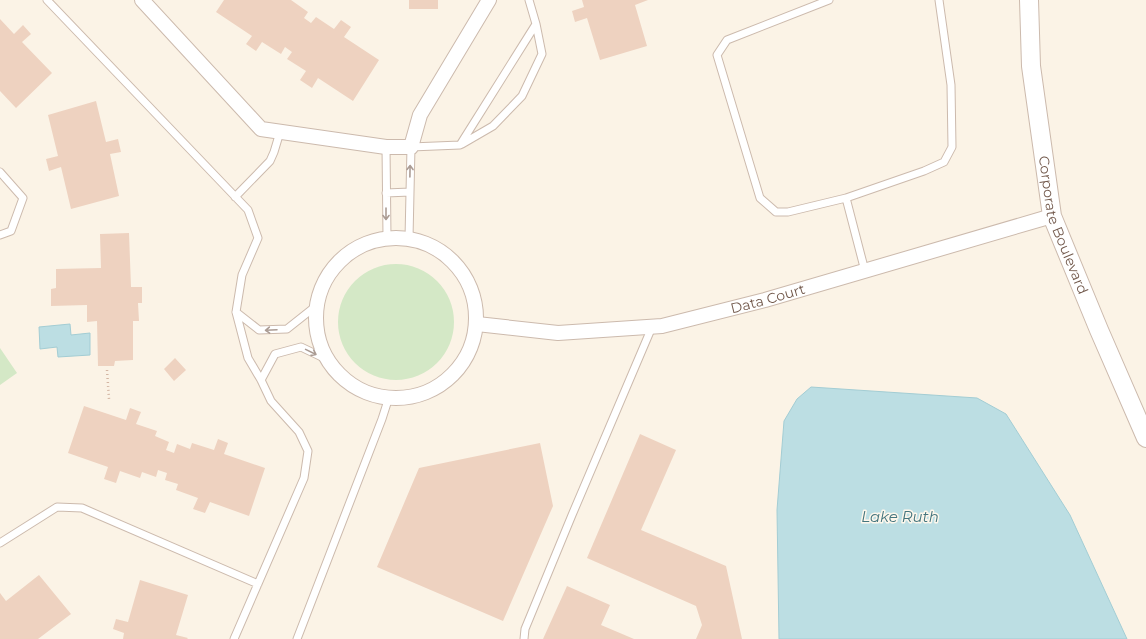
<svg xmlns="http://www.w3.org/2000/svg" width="1146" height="639" viewBox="0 0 1146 639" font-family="Montserrat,sans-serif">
<rect width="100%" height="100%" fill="#fbf3e6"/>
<!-- green -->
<path fill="#d4e8c6" d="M338 322a58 58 0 1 1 116 0a58 58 0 1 1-116 0Z
M0 348 17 373 0 385Z"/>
<!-- water -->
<path fill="#bcdee3" stroke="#a3cdd4" d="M70 324 71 335 90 333V355L58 357 57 347 40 349 39 327Z
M811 387 977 398 1006 414 1070 515 1127 639H779L777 510 784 421 797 399Z"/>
<!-- building -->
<path fill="#eed2c0" d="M224 0H291L308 12 304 18 311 23 316 17 334 29 341 20 351 27 344 37 379 60 353 101 318 78 312 88 300 80 306 71 287 59 292 52 285 47 281 54 262 42 256 51 246 44 252 36 216 12Z
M409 0H438V9H409Z
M582 0H648L635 5 647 46 600 60 587 18 575 22 572 11 584 7Z
M0 19 14 34 23 25 31 34 22 42 52 73 16 108 0 91Z
M96 101 106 142 118 139 121 152 110 154 119 196 71 209 61 167 49 171 46 159 58 156 48 115Z
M129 233 131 287H142V303H138L139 321H133V360L115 361 114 366H98L97 321 87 322V305L51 306V289L56 288V269L101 268 100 234Z
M175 358 186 370 174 381 164 369Z
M84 406 126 420 130 408 141 412 136 424 157 431 155 436 169 442 166 450 174 453 177 444 190 449 192 443 214 450 218 439 228 443 224 454 265 468 249 516 210 502 205 513 193 509 198 498 176 490 178 484 165 480 167 473 158 470 156 477 142 472 140 478 120 471 116 483 104 479 108 467 68 453Z
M640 434 676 450 641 530 726 566 742 639H696L702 625 696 606 587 558Z
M540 443 553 506 503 621 377 567 419 468Z
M39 575 71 614 38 639H0V593L6 601Z
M140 580 188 595 176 635 188 638 187 639H123L124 633 113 629 116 619 128 622Z
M567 586 610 605 601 625 634 639H543Z"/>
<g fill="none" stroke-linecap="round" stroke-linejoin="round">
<defs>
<path id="service" d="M47 0 248 210 258 238 242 275 236 312 248 358 261 380 271 401 299 432 308 451 304 478 234 639
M829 0 727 40 717 55 760 198 776 212H788L846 198
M462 144 493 126 522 96 542 54 536 24
M386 147 387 237
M0 172 23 198 11 231 0 235
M386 193 410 192
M235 197 270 161 274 152 280 132
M409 238 411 147 460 145 536 24 529 0
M865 271 846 198 924 171 944 162 952 147 951 85 939 0
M236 312 259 330 287 329 316 306
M261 380 275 354 301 347 326 359
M0 543 57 507 82 508 258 584
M297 639 382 419 389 397
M524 639 525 629 572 515 652 327"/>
<g id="minor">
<path d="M142 0 261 129 386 147H411L420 115 489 0"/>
<circle cx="396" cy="318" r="80"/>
<path id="s1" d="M477 324 558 333 662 326 765 300 1052 216"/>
</g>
<g id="tertiary">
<path id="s2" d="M1029 0 1031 66 1052 216 1099 330 1146 438"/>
</g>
</defs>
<!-- service casing -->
<use href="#service" stroke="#ccbaad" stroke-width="9"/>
<!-- minor casing -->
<use href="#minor" stroke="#ccbaad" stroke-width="16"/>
<!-- tertiary casing -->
<use href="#tertiary" stroke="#ccbaad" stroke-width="20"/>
<!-- path -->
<path stroke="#d3b5a3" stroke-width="2.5" stroke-dasharray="1 3" stroke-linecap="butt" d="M107 370 109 399"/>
<!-- service -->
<use href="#service" stroke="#fff" stroke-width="7"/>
<!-- minor -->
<use href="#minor" stroke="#fff" stroke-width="14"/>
<!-- tertiary -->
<use href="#tertiary" stroke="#fff" stroke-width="18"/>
</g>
<!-- one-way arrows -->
<defs><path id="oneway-shaft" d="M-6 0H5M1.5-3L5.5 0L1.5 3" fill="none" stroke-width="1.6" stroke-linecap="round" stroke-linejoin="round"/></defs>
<g stroke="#ab9c94">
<use href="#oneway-shaft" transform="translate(410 171) rotate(-89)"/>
<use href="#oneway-shaft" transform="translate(386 214) rotate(90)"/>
<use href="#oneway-shaft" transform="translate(271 330) rotate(177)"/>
<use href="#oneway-shaft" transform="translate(311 352) rotate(26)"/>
</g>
<g text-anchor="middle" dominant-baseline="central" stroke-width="3" stroke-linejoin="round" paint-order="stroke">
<!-- street labels -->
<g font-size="14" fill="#735a4d" stroke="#fef7ec">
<text stroke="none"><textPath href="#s2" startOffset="229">Corporate Boulevard</textPath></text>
<text stroke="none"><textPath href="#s1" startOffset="295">Data Court</textPath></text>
</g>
<!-- water labels -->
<g font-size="15" font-style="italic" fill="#44757e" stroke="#fef7ec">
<text x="900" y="516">Lake Ruth</text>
</g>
</g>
</svg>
